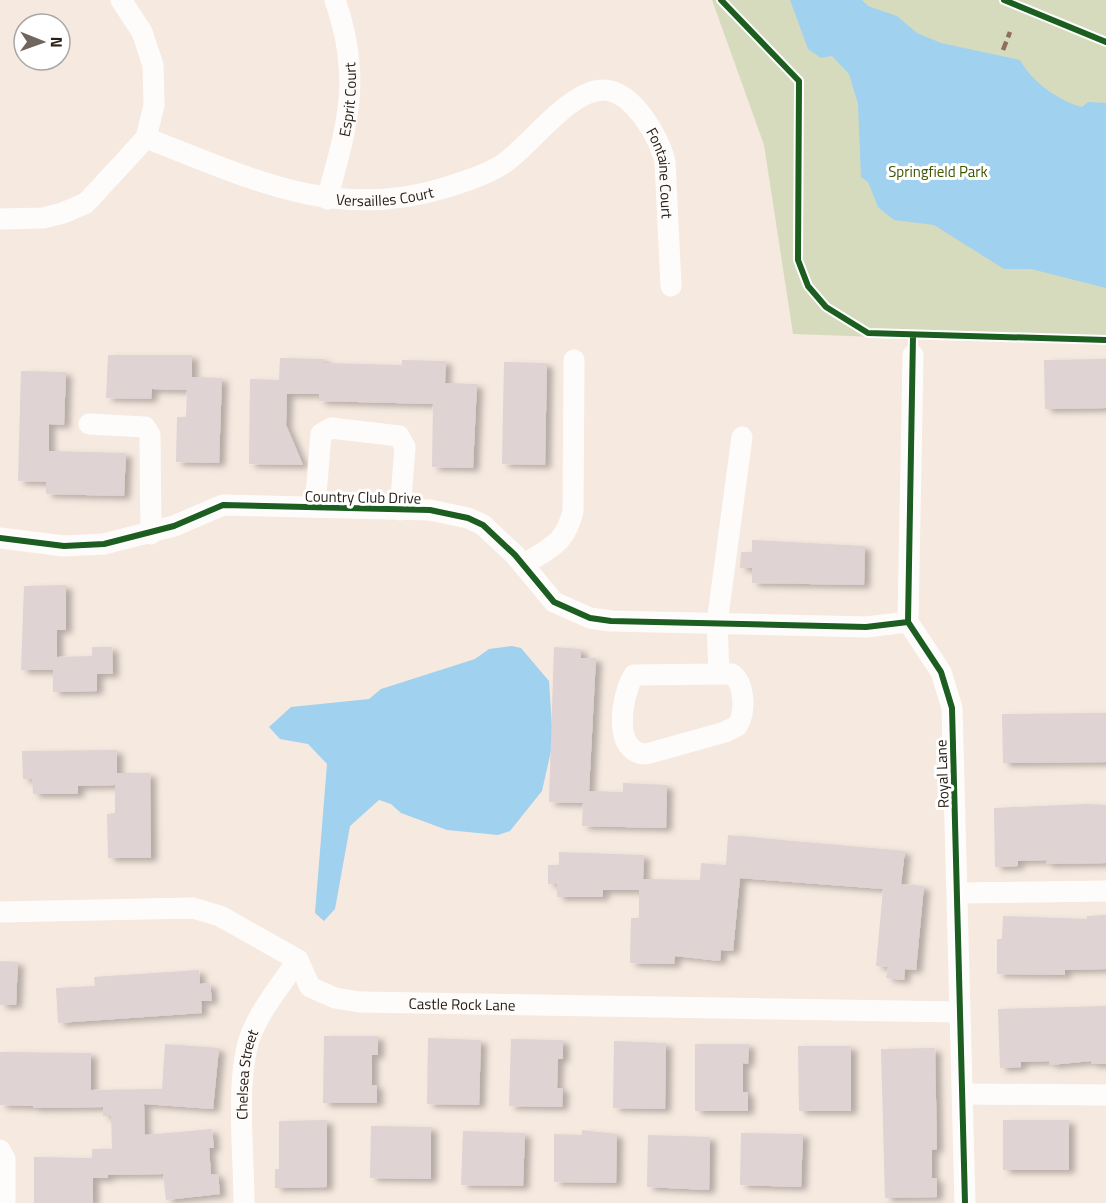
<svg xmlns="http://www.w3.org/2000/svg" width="1106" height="1203" viewBox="0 0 1106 1203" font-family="'Titillium Web',sans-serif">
<defs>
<filter id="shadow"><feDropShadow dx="6" dy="3.5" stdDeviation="3" flood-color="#0004"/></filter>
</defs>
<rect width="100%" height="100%" fill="#f6e9e0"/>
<!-- green -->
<path fill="#d7dbbe" d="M712 0H1106V345L793 334 764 145Z"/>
<!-- water -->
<path fill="#a0d1ef" d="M790 0H862L868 6 897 16 917 33 941 43 1020 60C1032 82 1059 101 1082 107L1088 102 1106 103V288L1031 269H1004L934 225 894 220 878 207 868 182 861 177 858 104 849 74 832 56 821 58 808 49Z
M512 646 521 648 549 681 553 742 542 791 510 831 498 835 447 830 401 813 391 804 379 800 350 826 335 909 324 921 315 913 327 764 308 744 280 739 269 727 291 707 369 699 381 689 475 659 489 649Z"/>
<!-- building -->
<path fill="#dfd3d3" filter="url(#shadow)" d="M108 355H192V377L222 378 219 463 176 462 177 417H186L187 390 152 389 151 399 106 398Z
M280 358 324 359V363L402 365V360L446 361 445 383 477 384 473 468 432 467 433 404 319 401V394H287L286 425 303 465 249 464 250 379 279 380Z
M1106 359V408L1045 409 1044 360Z
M504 362 547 363 545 465 502 464Z
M21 371 66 372 64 425 49 424V451L126 453 124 496 46 494V482L18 481Z
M752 540 865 546 864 585 752 583V568H740L741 552H752Z
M66 585V630H57V657L92 656V647H112L113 674H97V691L53 692V670H21L24 586Z
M554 647 581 649V658H596L589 791 623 792V783L667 785 666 828 582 826 583 803 549 802Z
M1106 713V762L1003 763 1002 714Z
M117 750V773H150L151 858H108L107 814 115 813V785L78 786V794H33L32 779H23L22 751Z
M1087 804 1106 805V863L1046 864V860L1018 861V866L995 867 994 808Z
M728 835 905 851 901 884 924 886 916 970 905 969 904 980 886 978 888 967 876 966 883 889 740 878 733 951 721 950 720 961 675 956 674 964 630 963 631 918H639V890H603V897H557V884H548V865H559V852L644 855 643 879 700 880 701 863 726 865Z
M1106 915V969L1065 970V975L997 974V939H1002L1003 916 1087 919V916Z
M0 961 18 962 16 1005H0Z
M199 970 200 984 210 983 212 1001H201L202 1013 58 1023 56 988 95 986 94 977Z
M1106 1006V1064H1091V1061L1050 1065 1049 1061 1021 1062V1067L1000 1068 998 1009Z
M324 1036H378V1055H372V1085H377V1103H323Z
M428 1038 481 1040 479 1105 427 1104Z
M511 1039 563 1040V1059H558L557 1088H563L562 1107 509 1106Z
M614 1041 666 1043 665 1109 613 1108Z
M165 1044 219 1048 213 1109 144 1104 145 1135 212 1129 214 1148H209L211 1174H218L220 1194 166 1200 163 1174 108 1175V1178H93V1203H34V1157L92 1158V1149H112L111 1116H103V1107L33 1108V1106L0 1105V1052L91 1053V1090L162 1089Z
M695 1044H749L748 1064 743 1063V1092H748V1111H695Z
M798 1046H851V1111H799Z
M935 1048 937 1149 932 1150V1178H937V1197L885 1198 881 1049Z
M327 1120V1187L275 1188V1169H279V1121Z
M1003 1120H1069V1170H1003Z
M371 1126 431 1127V1179L370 1178Z
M582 1130 617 1134 616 1183 554 1182V1134L582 1135Z
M463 1131 525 1133 523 1186 461 1185Z
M741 1133 803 1134 801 1187 740 1185Z
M648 1135 710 1137 709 1190 647 1187Z"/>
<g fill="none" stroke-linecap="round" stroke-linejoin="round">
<!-- minor -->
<g stroke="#fefcfa" stroke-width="21">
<path id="s1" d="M146 138C248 177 333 222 444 188 463 182 486 175 503 164 530 146 570 89 604 90 633 91 660 138 665 162L671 286"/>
<path id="s2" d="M327 199C348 123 362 78 335 0"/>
<path d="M0 219 43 218 63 213 86 203 146 138 154 105 153 65 142 32 121 0"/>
<path d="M913 355 908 622 941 672 952 708 965 1203"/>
<path d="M89 424 145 427 150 435 151 534"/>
<path d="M315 507 321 434 331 428 399 436 405 447 400 510"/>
<path d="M0 538 64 546 104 544 174 526 223 505 430 510 468 518 483 525 515 555 554 602 590 618 611 621 866 627 908 622"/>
<path d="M523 565C550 547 565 545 573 511L574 360"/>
<path d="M719 674H732C745 684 746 713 737 726L725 732 646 754C612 754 621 695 634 675L719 674 717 623 742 437"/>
<path d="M958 893 1106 891"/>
<path id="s3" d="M0 912 193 908 220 916 298 960 310 987 335 998 360 1002 958 1012"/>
<path d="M963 1094 1106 1095"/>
<path d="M0 1150 5 1159V1203"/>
<path id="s4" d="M244 1203C244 1155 236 1088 248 1043 257 1013 281 985 298 960"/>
</g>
<!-- quiet -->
<path stroke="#8d6e63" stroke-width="4.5" stroke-dasharray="9 4.5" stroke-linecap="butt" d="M1003 50 1010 32"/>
<defs>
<path id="cycleway" d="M721 0 799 81 798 260 808 286 826 307 868 333 1106 340
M1004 0 1106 42
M913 336 908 622 941 672 952 708 965 1203
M0 538 64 546 104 544 174 526 223 505 430 510 468 518 483 525 515 555 554 602 590 618 611 621 866 627 908 622"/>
</defs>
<!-- cycleway casing -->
<use href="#cycleway" stroke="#fff" stroke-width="10"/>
<!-- cycleway -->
<use href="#cycleway" stroke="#1b5e20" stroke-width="6"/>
</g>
<g text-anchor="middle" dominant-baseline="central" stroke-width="6" stroke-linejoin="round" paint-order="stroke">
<!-- street labels -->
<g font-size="15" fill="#2a2019" stroke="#fff">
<text stroke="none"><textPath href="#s2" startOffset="102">Esprit Court</textPath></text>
<text stroke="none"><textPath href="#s1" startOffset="610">Fontaine Court</textPath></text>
<text stroke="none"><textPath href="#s1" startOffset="249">Versailles Court</textPath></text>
<text transform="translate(363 497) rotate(1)">Country Club Drive</text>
<text transform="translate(942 774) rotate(-92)">Royal Lane</text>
<text stroke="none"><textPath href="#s3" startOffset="495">Castle Rock Lane</textPath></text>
<text stroke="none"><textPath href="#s4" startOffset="129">Chelsea Street</textPath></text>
</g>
<!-- park labels -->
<g font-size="15" fill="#3f5500" stroke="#fff">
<text x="938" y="171">Springfield Park</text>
</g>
</g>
<!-- north arrow -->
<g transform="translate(42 42) rotate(91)"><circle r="28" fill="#ffffff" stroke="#aaa6a3" stroke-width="1.5"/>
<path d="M0-4.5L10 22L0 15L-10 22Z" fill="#71665f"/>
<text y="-9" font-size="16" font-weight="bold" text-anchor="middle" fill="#2a2019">N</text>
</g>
</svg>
